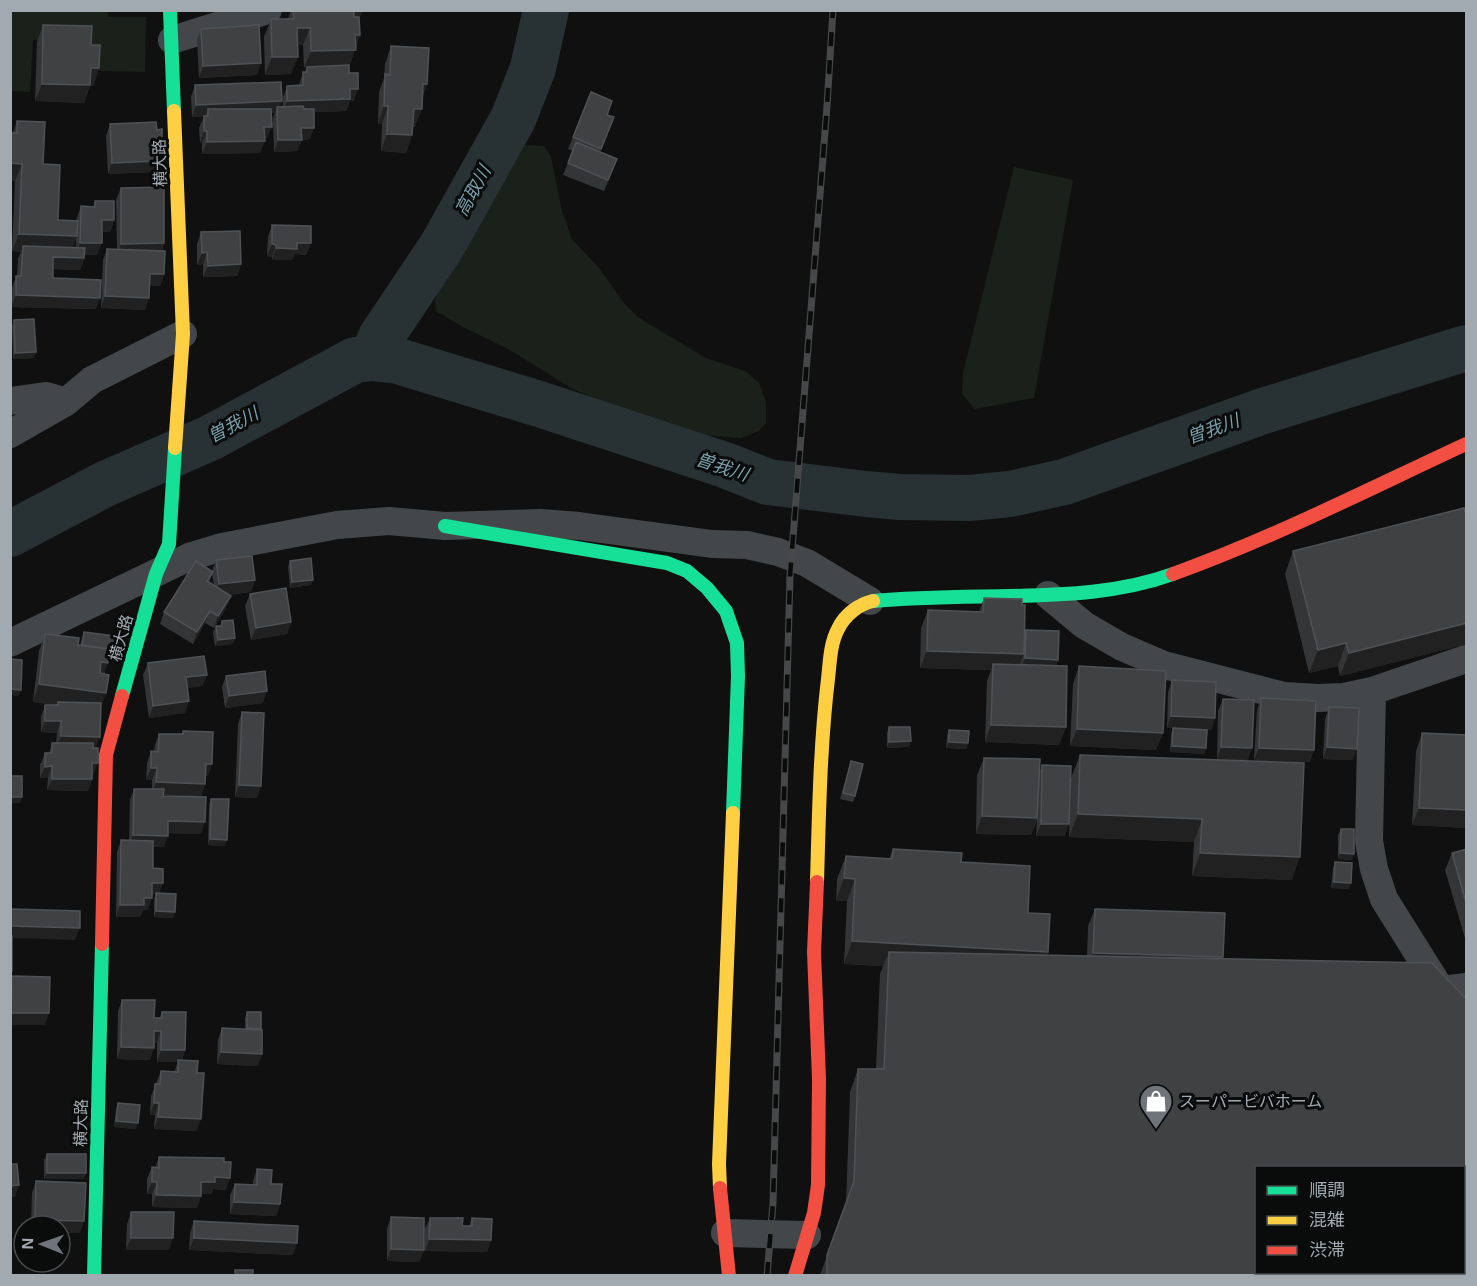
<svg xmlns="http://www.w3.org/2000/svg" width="1477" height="1286" viewBox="0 0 1477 1286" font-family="Arial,'Noto Sans JP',sans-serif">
<rect width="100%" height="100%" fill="#101010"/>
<!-- green -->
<path fill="#1a201a" d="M108 10V17H146L145 72 97 71 93 60 92 41 33 40 30 92 11 91V11Z
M525 145 544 146 551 157 562 211 572 239 600 269 624 303 639 318 706 358 745 371 759 383 766 402V423L759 431 741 438 698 435 598 400 571 388 510 350 463 327 436 311 435 301 439 290Z
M1014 167 1073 180 1034 398 975 409 962 394 963 373Z"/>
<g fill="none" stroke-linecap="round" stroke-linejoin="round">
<!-- river -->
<path stroke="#283234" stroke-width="46" d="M372 358 381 337 442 246 513 119 533 68 546 10
M10 534 105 484 210 438 355 360 372 358 398 361 536 403 725 465 768 482 866 494 900 497 969 498 1010 494 1064 482 1263 411 1466 348"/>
<!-- street -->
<path stroke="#444749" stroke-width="28" d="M172 40 268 10
M10 401 46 396 66 402
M10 434 66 402 92 380 183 334
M1048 595 1084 625 1122 647 1164 665 1284 696 1318 698 1344 697 1372 691 1466 659
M10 643 189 557 222 547 337 525 389 521 445 526 541 523 579 526 712 544 747 545 778 552 807 563 870 601
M1372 691 1369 841 1374 869 1384 899 1441 990 1466 987
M725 1233 807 1235"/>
<!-- fast -->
<path stroke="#16e098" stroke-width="14" d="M170 10 174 111
M445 526 667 563 687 571 707 588 726 611 737 643 738 676 733 813
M873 601C918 597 964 597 1010 596 1065 595 1120 593 1173 574
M122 696 156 574 169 544 175 448
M94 1276 102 944"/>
<!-- slow -->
<path stroke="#ffcf43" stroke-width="14" d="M174 111 183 334 175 448
M817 882C819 814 820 746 828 679 830 662 830 644 838 629 844 616 858 604 873 601
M720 1188 719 1164 733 813"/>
<!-- jam -->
<path stroke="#f24e42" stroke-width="14" d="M1173 574C1273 538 1369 489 1466 444
M102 944 106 755 122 696
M720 1188 729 1276
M795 1276 814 1213 818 1185 819 1079 814 952 817 882"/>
<defs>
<path id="rail" d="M767 1276 773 1203 790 576 827 106 833 10"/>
</defs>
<!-- rail casing -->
<use href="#rail" stroke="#454748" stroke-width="7"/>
<!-- rail -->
<use href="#rail" stroke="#0a0b0b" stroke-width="4.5" stroke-dasharray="14" stroke-linecap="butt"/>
</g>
<!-- wall -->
<path fill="#343536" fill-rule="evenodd" d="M291 10H363L360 16H354L360 35 349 67 354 101H350L346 111 314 112 310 139 302 140 297 151 274 152 273 118 275 113H271L267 138H264L260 153 202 154V143H200L199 128 204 116H205L192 117 191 97 195 85 282 101 280 107 283 106V98L287 86 299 85 303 72H305L306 68H304L303 45H297L291 74 265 75 264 37 271 19H288Z
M43 25 99 68 93 86H90L84 103 35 101 37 42Z
M201 29 257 75 199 78 197 40Z
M391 46 427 84 422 98 415 127H413L412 135 406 153 381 151 382 124H378L379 92 384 78 385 64Z
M607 115 614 117 600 152 613 170 604 191 563 175 573 151 568 149 573 137Z
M17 121 43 164 58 220 76 221 81 206 93 207 95 201 114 220 110 232H102L97 255H85L80 270 53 269V278L96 309 11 307 12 288 16 276H17L18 258 21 252 12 251 15 181H10V133H13ZM76 238V248L73 247Z
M110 124 157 130 162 143 157 155 153 172 108 174 106 136Z
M121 188 164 243 162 251 164 274 160 286 149 285 145 310 101 308 103 260 107 249H117L116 200Z
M272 225 311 243 306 255 295 254 292 260H272V257L267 256 268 237Z
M201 232 241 264 237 276 203 277V264L197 265V244Z
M14 320 34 358 13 359 12 326Z
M1467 518V644L1340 676 1338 666 1309 673 1285 574 1293 551Z
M216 560 255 580 251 592 228 595 226 608 214 628 205 623 193 644 160 624 164 612 212 571ZM212 574 214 585 209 582Z
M290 561 311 585 290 588 288 567Z
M250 594 291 622 287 634 251 640 245 606Z
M984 598 1024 634 1026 630 1058 660 1056 666 1066 727 1059 745 985 742 987 681 991 670 920 668 921 628 928 610 979 612Z
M222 621 233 644 215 646 213 632 216 626H220Z
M84 632 109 661H108L104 674 93 775H92V779L88 791 47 790 48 778H40V765L45 753H49L52 743H56L57 733 41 732V717L45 705H57L33 702 39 651 45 634 80 645Z
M148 663 207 675 202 686 187 688 185 713 149 718 143 675Z
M1079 666 1163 733 1156 750 1070 746 1073 684Z
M226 676 263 703 225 708 222 687Z
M1172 680 1215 718 1211 730 1175 728 1206 748 1204 754 1170 752 1171 734 1173 728H1167L1168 692Z
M1261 698 1310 762 1254 760 1257 710Z
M1223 699 1248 760 1217 759 1218 711Z
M1329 707 1353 760 1323 759 1325 719Z
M242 712 257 798 235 797 238 724Z
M889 727 911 741 909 747 887 748V733Z
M949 730 968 743 966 749 946 748 947 736Z
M183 731 208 776H206L205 784 201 796 163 795V796L201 834 168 833 164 847H153V868L159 893 175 912 173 918 154 917V899L156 894H152L148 910H143L140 917H116L117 852 121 840H129L130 800 134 789H152V780H146L147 763 151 751H154L155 745 159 734H182Z
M1422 733 1467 735V828L1412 825 1416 751Z
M1080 755 1304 763 1292 880 1192 876 1194 842 1069 837 1071 778Z
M984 758 1039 773 1042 765 1065 836H1036L1037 820 1031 835 976 834 977 775Z
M851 761 855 796 853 802 840 799Z
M211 799 225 846 208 845 209 805Z
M1341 829 1354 854 1352 860 1338 859V835Z
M893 849 961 862 1028 913 1048 952 1047 955 1087 956 1088 926 1095 909 1223 957 1222 959 1467 1275H820L846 1204 850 1092 858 1069H876L880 974 883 966 844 964 847 901H836L837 879 846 856 889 859Z
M1467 849V945L1445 870 1452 853Z
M1335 862 1349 889 1331 888 1333 868Z
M12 976 45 1025H10V980Z
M122 1000 154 1018H159L162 1012 185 1050 182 1060 197 1131 154 1129 155 1115H150L151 1096 161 1071 174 1072 178 1062H157V1043H154L150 1060 117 1059 118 1011Z
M247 1012 258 1066 217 1064 218 1040 222 1028 245 1029V1018Z
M118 1103 136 1129 114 1127 116 1109Z
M47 1154 86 1173 84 1179H44V1160Z
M159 1157 226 1190 213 1189 211 1194H201L197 1208 152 1207V1194H147V1179L152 1167 155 1168Z
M257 1169 271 1184 280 1204 276 1216 230 1214V1195L235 1184 253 1185V1181Z
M36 1181 80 1233H60V1226H31L32 1193Z
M131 1212 169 1250H126L127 1224Z
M391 1217 424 1250 419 1262 387 1261V1229Z
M430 1218 462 1226H469L472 1218 491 1240 487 1252 425 1251V1229Z
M194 1221 293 1255 189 1250 190 1233Z"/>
<!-- shaded-wall -->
<path fill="#212121" d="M115 10H161L160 12Z
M350 10H363L360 16H348Z
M297 28H310L303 45 291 46Z
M355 35H360L349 67 304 68 311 51Z
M272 57H298L291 74 265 75Z
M261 63 257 75 199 78 203 66Z
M91 68H99L93 86H90L84 103 35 101 42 84Z
M423 84H427L421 102Z
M350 89H358L354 101H350L346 111 283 113 287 101Z
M282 101 278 113 277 107 275 113 208 116V109L205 116 192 117 196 105Z
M384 106H388L382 124H378Z
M414 109H422L415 127H407Z
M264 127H272L267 138 260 139Z
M301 128H314L310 139 302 140 297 151 274 152 278 140Z
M204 131H207L202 143H200Z
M387 134 412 135 406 153 381 151Z
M265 141 260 153 202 154 207 142Z
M157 143H162L158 155H152Z
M158 161 153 172 108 174 112 163Z
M10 163 22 164 15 181H10Z
M102 220H114L110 232H97Z
M19 234 77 236 71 254 23 246 21 252 12 251Z
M80 243H102L97 255H76Z
M164 243 160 255 117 256 121 244Z
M297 243H311L306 255 295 254 292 260H272L276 248Z
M272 244 276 245 272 257 267 256Z
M207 252 203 264 197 265 202 253Z
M53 257 84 258 80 270 49 269Z
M241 264 237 276 203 277 208 266Z
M150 274H164L160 286 145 285Z
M16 295 100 298 96 309 11 307Z
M105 296 149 298 145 310 101 308Z
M36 352 34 358 13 359 15 353Z
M255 580 251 592 215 596 219 584Z
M313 580 311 585 290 588 292 582Z
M231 596 226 608 214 628 218 616Z
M210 611 205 623 193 644 197 632Z
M291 622 287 634 251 640 256 628Z
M1467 623V644L1340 676 1349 653Z
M235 638 233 644 215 646 218 640Z
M1346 643 1338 666 1309 673 1318 650Z
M927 651 1024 654 1017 671 993 664 991 670 920 668Z
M1025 658 1058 660 1054 672 1020 670Z
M101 662 108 663 101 681 95 680Z
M207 675 202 686 181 689 186 677Z
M39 684 106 693 100 710 58 702 57 705 33 702Z
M10 689 21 690 18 696 10 695Z
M267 691 263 703 225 708 229 696Z
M189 701 185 713 149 718 153 706Z
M1171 716 1215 718 1211 730 1167 728Z
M45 721H61L57 733 41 732Z
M991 725 1066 727 1059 745 985 742Z
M1077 729 1163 733 1156 750 1070 746Z
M61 736 100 737 95 749 56 748Z
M911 741 909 747 887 748 889 742Z
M949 742 968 743 966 749 946 748Z
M1172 746 1206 748 1204 754 1170 752Z
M1221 747 1252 748 1248 760 1217 759Z
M1327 747 1357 749 1353 760 1323 759Z
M1259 748 1314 750 1310 762 1254 760Z
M92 763H98L93 775H88Z
M206 764H212L208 776H202Z
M52 766 48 778H40L45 767Z
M151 768H157L152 780H146Z
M52 779H92L88 791 47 790Z
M156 782 205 784 201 796 152 794Z
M239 785 261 786 257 798 235 797Z
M10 797H22L20 803H10Z
M1419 808 1467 810V828L1412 825Z
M1078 814 1202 819 1194 842 1069 837Z
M982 816 1037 818 1031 835 976 834Z
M168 821 205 822 201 834 164 833Z
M1041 824H1069L1065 836H1036Z
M133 835 168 836 164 847H129Z
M210 839 227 840 225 846 208 845Z
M1200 853 1300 857 1292 880 1192 876Z
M1340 853 1354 854 1352 860 1338 859Z
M844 878 855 879 847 901H836Z
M1334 882 1351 883 1349 889 1331 888Z
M152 883H163L159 894 148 895Z
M144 898H152L148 910H143L140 917H116L120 905Z
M156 911 175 912 173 918 154 917Z
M10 926 80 928 75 940 10 938Z
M852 941 1048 952 1039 975 889 952 883 966 844 964Z
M1093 953 1223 957 1217 975 1087 970Z
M11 1013H49L45 1025H10Z
M154 1031H161L157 1043H150Z
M121 1047 154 1048 150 1060 117 1059Z
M161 1050H185L181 1062H157Z
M221 1052 262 1054 258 1066 217 1064Z
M154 1103H159L155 1115H150Z
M158 1117 201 1119 197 1131 154 1129Z
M116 1121 138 1123 136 1129 114 1127Z
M47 1173H86L84 1179H44Z
M215 1177 230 1178 226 1190 213 1189 211 1194H197L201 1182Z
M152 1182H157L152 1194H147Z
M19 1185 15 1197H10V1186Z
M156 1195 201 1196 197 1208 152 1207Z
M234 1202 280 1204 276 1216 230 1214Z
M35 1220 84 1221 80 1233H60V1226H33Z
M131 1238H173L169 1250H126Z
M194 1238 297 1243 293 1255 189 1250Z
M429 1239 491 1240 487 1252 425 1251Z
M391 1249 424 1250 419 1262 387 1261Z"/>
<!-- building -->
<path fill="#404143" stroke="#4f5255" stroke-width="1.5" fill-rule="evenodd" d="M293 10H354V17H359L360 35H355L356 50 311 51 310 28H297L298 57H272L271 19H294Z
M43 25 92 26 91 45H100L99 68H91L90 85 42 84Z
M259 25 261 63 203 66 201 29Z
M391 46 429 48 427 84H423L422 109H414L412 135 387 134 388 106H384L385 74 390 75Z
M349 65V73H358V89H350V99L287 101V86L303 85V72H307V67Z
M281 82 282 101 196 105 195 85Z
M591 92 612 101 607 115 614 117 601 149 573 137Z
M303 106 304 109H314V128H301L302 140H278L277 107Z
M208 109H271L272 127H264L265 141 207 142V131H204V116H208Z
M17 121 45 122 43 164 60 165 58 220 78 221 77 236 19 234 22 164 10 163V133H17Z
M156 122 157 130 162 129V143H157L158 161 112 163 110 124Z
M576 142 617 159 608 180 568 163Z
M164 187V243L121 244V188Z
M95 201H114V220H102V243H80L81 206 95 207Z
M272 225 311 226V243H297V249L276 248V245L272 244Z
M240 231 241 264 208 266 207 252 202 253 201 232Z
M23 246 85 248 84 258 53 257V278L101 280 100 298 16 295V276H21Z
M107 249 165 251 164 274H150L149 298 105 296Z
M34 319 36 352 15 353 14 320Z
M1464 508 1467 518V623L1349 653 1346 643 1318 650 1293 551Z
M252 556 255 580 219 584 216 560Z
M311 558 313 580 292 582 290 561Z
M196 561 213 572 207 581 231 596 218 616 210 611 197 632 164 612Z
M286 588 291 622 256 628 250 594Z
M984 598 1022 599V605H1025L1024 654 927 651 928 610 983 612Z
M233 620 235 638 218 640 216 626H222V621Z
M1026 630 1059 631 1058 660 1025 658Z
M84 632 114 636 111 655 109 654V649L82 645Z
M45 634 79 638 78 645 109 649 108 663 101 662 100 673 109 675 106 693 39 684Z
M204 656 207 675 186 677 189 701 153 706 148 663Z
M10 659 22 660 21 690 10 689Z
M993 664 1067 666 1066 727 991 725Z
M1079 666 1166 671 1163 733 1077 729Z
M265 671 267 691 229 696 226 676Z
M1172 680 1216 682 1215 718 1171 716Z
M1261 698 1316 701 1314 750 1259 748Z
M1223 699 1254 700 1252 748 1221 747Z
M58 702 101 703 100 737 61 736V721H45V705H58Z
M1329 707 1359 708 1357 749 1327 747Z
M242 712 264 713 261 786 239 785Z
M889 727H910L911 741 889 742Z
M1173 728 1207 730 1206 748 1172 746Z
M949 730 969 731 968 743 949 742Z
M183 731 213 732 212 764H206L205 784 156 782 157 768H151V751L158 752 159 734H183Z
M1422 733 1467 735V810L1419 808Z
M52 743H93V748H98V763H92V779H52V766L45 767V753H52Z
M1080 755 1304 763 1300 857 1200 853 1202 819 1078 814Z
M984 758 1040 759 1037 818 982 816Z
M851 761 863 764 855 796 843 793Z
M1042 765 1071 766 1069 824H1041Z
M10 776H22V797H10Z
M134 789H164L163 796 206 797 205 822 168 821V836L133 835Z
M211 799H229L227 840 210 839Z
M1341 829H1354V854L1340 853Z
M121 840 153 841V868L163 869V883H152V898H144V905H120Z
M893 849 962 853 961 862 1030 866 1028 913 1050 914 1048 952 852 941 855 879 844 878 846 856 892 859Z
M1467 849V906L1452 853Z
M1335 862 1352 863 1351 883 1334 882Z
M156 893 176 894 175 912 156 911Z
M10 909 80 911V928L10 926Z
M1095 909 1225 913 1223 957 1093 953Z
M10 936H12V971H10Z
M889 952 1432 963 1467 1000V1275H827V1255L854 1181 858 1069H884ZM1257 1167H1464V1272H1257Z
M12 976 50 977 49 1013H11Z
M122 1000H155L154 1018H162V1012H186L185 1050H161V1031H154V1048L121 1047Z
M247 1012H261V1029L247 1028Z
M222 1028 262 1030V1054L221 1052Z
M178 1060 198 1061 197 1073H204L201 1119 158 1117 159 1103H154L155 1084H160L161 1071 178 1072Z
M118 1103 140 1105 138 1123 116 1121Z
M47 1154H86V1173H47Z
M159 1157 224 1158V1162H231L230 1178 215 1177V1182H201V1196L156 1195 157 1182H152V1167L159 1168Z
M10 1164H17L19 1185 10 1186Z
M257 1169 272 1170 271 1184H282L280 1204 234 1202 235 1184 257 1185Z
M36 1181 86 1183 84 1221 35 1220Z
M131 1212H174L173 1238H131Z
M391 1217 424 1218V1250L391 1249Z
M430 1218H463L462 1226H472V1218L492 1219 491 1240 429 1239Z
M194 1221 298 1226 297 1243 194 1238Z
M235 1270H253V1275H235Z"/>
<!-- icons -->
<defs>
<symbol id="shop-pin" viewBox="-11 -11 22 30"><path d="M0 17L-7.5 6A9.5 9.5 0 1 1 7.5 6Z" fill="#6e7479" stroke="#0a0b0b"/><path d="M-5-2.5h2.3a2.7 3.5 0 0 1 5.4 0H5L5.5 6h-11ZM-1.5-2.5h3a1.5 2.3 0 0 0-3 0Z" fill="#fff"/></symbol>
</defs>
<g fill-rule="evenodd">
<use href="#shop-pin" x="1137" y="1082" width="38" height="52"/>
</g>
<g text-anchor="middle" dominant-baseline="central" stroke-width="6" stroke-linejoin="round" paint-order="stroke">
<!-- street labels -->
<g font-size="16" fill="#a1aab1" stroke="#0a0b0b">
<text transform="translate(160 163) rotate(-92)">横大路</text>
<text transform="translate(121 638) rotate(-74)">横大路</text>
<text transform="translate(81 1123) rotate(-89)">横大路</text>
</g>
<!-- poi labels -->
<g font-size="16" fill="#a1aab1" stroke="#0a0b0b" text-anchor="start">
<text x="1179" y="1101">スーパービバホーム</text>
</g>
<!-- water labels -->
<g font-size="18" font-style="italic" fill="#789fab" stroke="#0a0b0b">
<text transform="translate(473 191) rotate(-61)">高取川</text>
<text transform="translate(233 425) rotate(-28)">曽我川</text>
<text transform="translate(1213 429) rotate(-20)">曽我川</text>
<text transform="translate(722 467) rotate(18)">曽我川</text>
</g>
</g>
<!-- border -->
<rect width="1477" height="1286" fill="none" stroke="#a1aab1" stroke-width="24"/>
<!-- legend -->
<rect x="1255" y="1166" width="210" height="108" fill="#0a0b0b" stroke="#464b4d" stroke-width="1.5"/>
<rect x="1267" y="1186" width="30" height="9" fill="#16e098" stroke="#464b4d" stroke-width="1.5"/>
<text x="1309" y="1196" font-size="18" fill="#a1aab1">順調</text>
<rect x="1267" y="1216" width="30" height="9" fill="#ffcf43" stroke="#464b4d" stroke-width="1.5"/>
<text x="1309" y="1226" font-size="18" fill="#a1aab1">混雑</text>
<rect x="1267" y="1246" width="30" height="9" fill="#f24e42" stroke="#464b4d" stroke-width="1.5"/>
<text x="1309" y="1256" font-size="18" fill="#a1aab1">渋滞</text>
<!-- north arrow -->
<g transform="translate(42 1244) rotate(271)"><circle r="28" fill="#0a0b0b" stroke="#464b4d" stroke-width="1.5"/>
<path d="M0-4.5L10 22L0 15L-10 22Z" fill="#6e7479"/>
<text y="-9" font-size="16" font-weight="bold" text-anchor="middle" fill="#a1aab1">N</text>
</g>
</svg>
